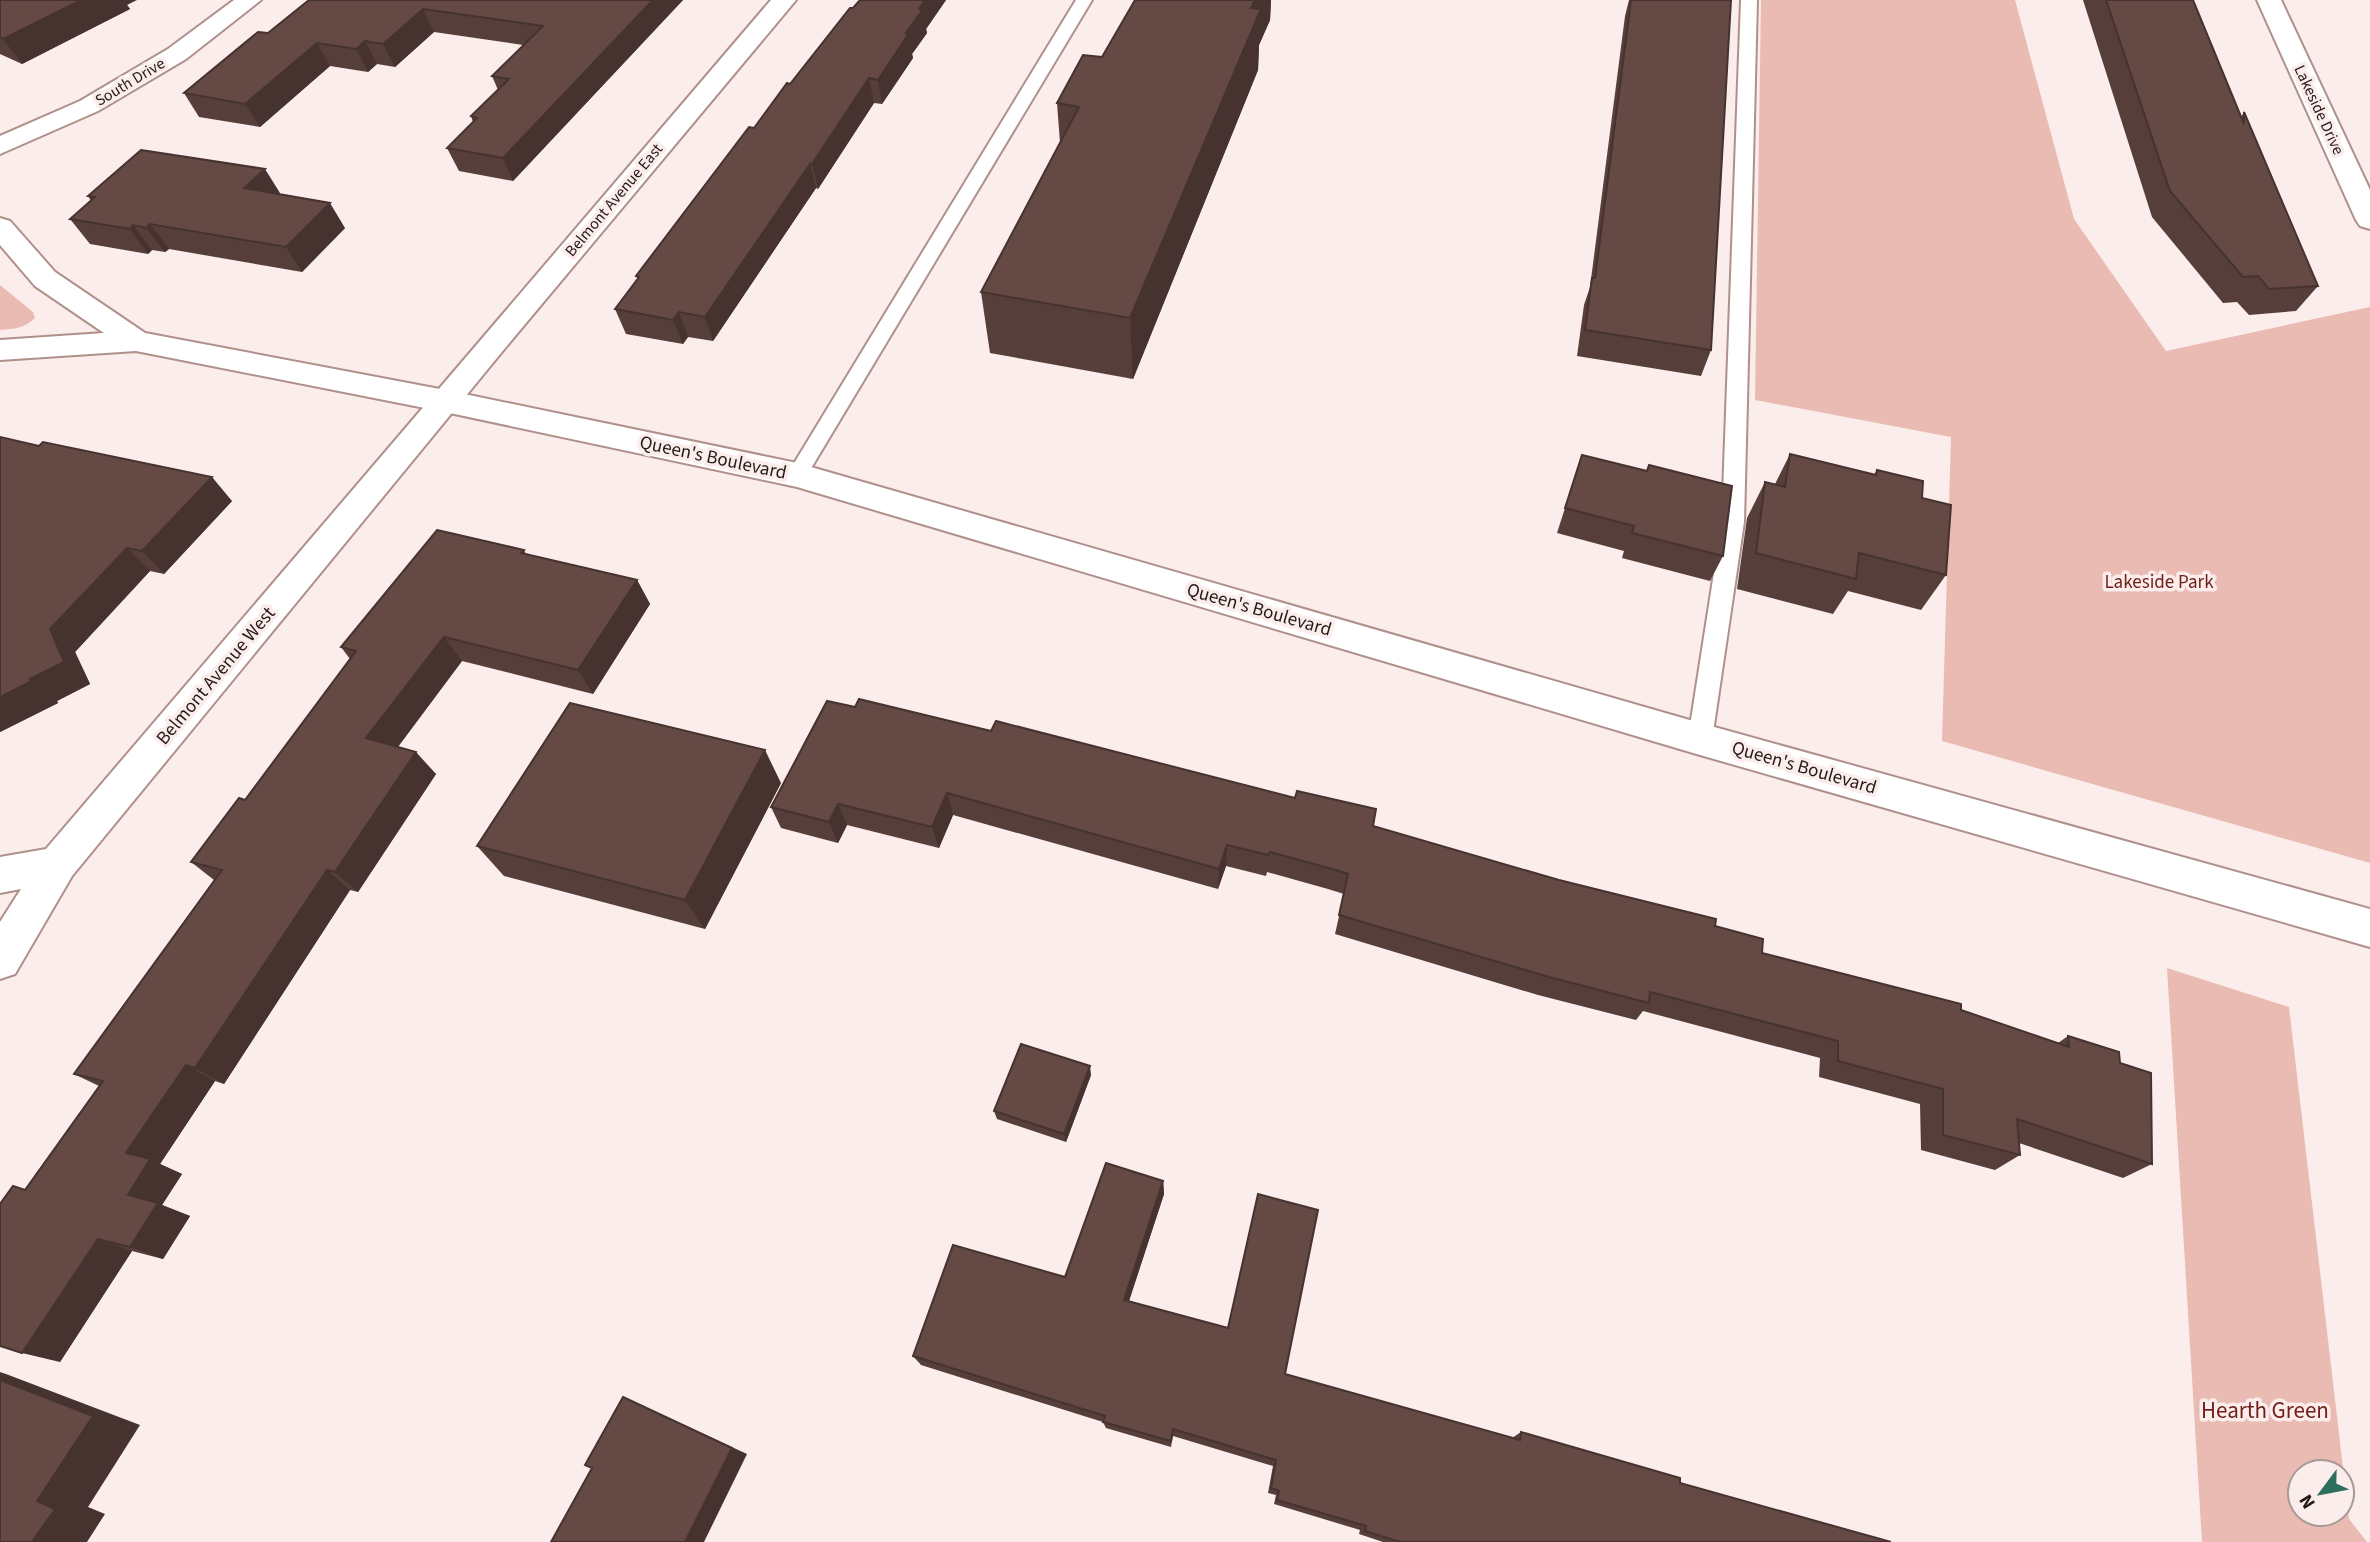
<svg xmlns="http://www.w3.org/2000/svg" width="2370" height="1542" viewBox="0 0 2370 1542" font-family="'Source Sans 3',sans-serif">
<rect width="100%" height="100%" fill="#fbedeb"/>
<!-- green -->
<path fill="#eabbb3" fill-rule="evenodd" d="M1761 0H2015L2074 219 2166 351 2370 307V863L1942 741 1951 437 1755 400Z
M0 285 33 312 35 318C25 328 13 329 0 330Z
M2167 968 2289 1007 2349 1519 2367 1542H2202ZM2300 1472H2342V1514H2300Z"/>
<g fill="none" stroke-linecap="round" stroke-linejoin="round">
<defs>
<path id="lane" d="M1076 0H1092L804 480 797 482 790 480 787 475 790 470Z
M1741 0H1757L1744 522 1712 739 1709 746 1700 749 1691 746 1688 739 1722 522Z"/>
<path id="street" d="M234 0H261L186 59 98 111 0 154V136L80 101 168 49Z
M771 0H796L501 353 72 876 15 974 0 979V922L21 889 0 893V857L46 849Z
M2257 0H2281L2370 190V229L2360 226 2356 220Z"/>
<path id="secondary" d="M0 218 10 221 55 272 145 333 445 390 797 463 1700 723 2370 909V947L1700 755 797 487 445 412 136 351 0 360V340L104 333 35 286 0 245Z"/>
</defs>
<!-- lane casing -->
<use href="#lane" stroke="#af908b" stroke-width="4"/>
<!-- street casing -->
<use href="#street" stroke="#af908b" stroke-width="4"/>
<!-- secondary casing -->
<use href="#secondary" stroke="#af908b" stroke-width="4"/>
<!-- lane -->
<use href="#lane" fill="#fff" fill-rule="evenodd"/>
<!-- street -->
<use href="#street" fill="#fff" fill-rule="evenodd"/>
<!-- secondary -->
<use href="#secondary" fill="#fff" fill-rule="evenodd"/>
</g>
<!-- wall -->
<path fill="#563f3a" d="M0 0 127 5 130 9 22 64 0 54Z
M309 0H683L513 181 459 171 447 148 473 122 471 116 498 90 492 76 523 45 434 32 395 67 377 64 368 72 330 66 260 127 199 117 184 93 268 33Z
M860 0H946L926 29 927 33 912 54 913 58 882 104 874 103 818 189 816 188 713 341 688 337 683 344 626 334 615 309 638 279 636 276 790 84Z
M1135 0H1271L1270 20 1259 45 1258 70 1133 379 990 353 981 292 1060 143 1057 103 1102 57Z
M1629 0H1731L1711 350 1701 376 1577 356 1584 305 1590 287 1625 16Z
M2083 0H2193L2241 117 2244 112 2318 286 2296 311 2249 315 2237 302 2223 303 2152 217Z
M280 193 279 194 345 228 302 272 169 249 165 252 152 250 148 254 90 244 70 219 91 201 88 196Z
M0 437 232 501 164 574 150 571 75 652 90 684 57 701 58 703 0 732Z
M1790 454 1874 475 1877 470 1922 498 1946 575 1921 610 1848 591 1833 614 1737 589 1747 518 1765 482 1775 484Z
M1582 455 1647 471 1649 465 1723 556 1710 581 1622 558 1624 551 1557 533Z
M524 550 526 554 637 580 650 604 593 694 462 661 398 747 436 774 358 892 350 890 224 1084 215 1081 160 1164 182 1174 162 1205 190 1216 163 1259 132 1251 60 1362 99 1086 74 1074 214 880 191 862 245 800 350 659 341 647Z
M827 701 1373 826 1715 926 1762 953 1961 1010 2058 1043 2068 1036 2120 1063 2152 1164 2123 1178 2019 1143 2020 1155 1995 1170 1921 1150 1920 1104 1819 1077 1820 1058 1643 1011 1636 1020 1538 995 1335 934 1344 894 1328 889 1267 872 1266 876 1226 866 1218 889 953 815 939 848 847 825 838 843 781 828 771 807Z
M781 783 705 929 504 876 477 846Z
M1091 1075 1066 1142 997 1119 994 1111Z
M1163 1181 1164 1194 1129 1301 1285 1374 1512 1438 1521 1432 1680 1483 1891 1542H1383L1359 1534 1360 1530 1274 1504 1276 1495 1268 1493 1273 1466 1173 1436 1171 1447 1106 1428 1103 1422 921 1365 913 1356 1065 1277Z"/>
<!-- shaded-wall -->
<path fill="#463330" d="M81 0H137L127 5 130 9 22 64 3 39Z
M653 0H683L513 181 503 158Z
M925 0H946L926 29 927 33 912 54 913 58 882 104 878 80Z
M1255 0H1271L1270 20 1259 45 1258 70 1133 379 1130 318Z
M423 9 434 32 395 67 383 44Z
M365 41 377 64 368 72 356 49Z
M317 43 330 66 260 127 245 104Z
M869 78 874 103 818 189 812 164Z
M810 164 816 188 713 341 705 317Z
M265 169 280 193 260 213 244 188Z
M330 203 345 228 302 272 286 247Z
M150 224 169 249 165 252 146 228Z
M133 225 152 250 148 254 130 229Z
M679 312 688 337 683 344 673 320Z
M212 477 232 501 164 574 142 551Z
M127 548 150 571 75 652 90 684 57 701 58 703 0 732V697L30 679 50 629Z
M637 580 650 604 593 694 578 670Z
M444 637 462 661 387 761 366 738Z
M765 750 781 783 705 929 685 900Z
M416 752 436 774 358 892 335 872Z
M947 793 953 815 939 848 932 827Z
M838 804 847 825 838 843 829 822Z
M1227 845 1226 866 1218 889 1219 869Z
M327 870 350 890 224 1084 195 1068Z
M186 1065 215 1081 160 1164 182 1174 162 1205 190 1216 163 1259 130 1247 126 1153Z
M1090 1066 1091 1075 1066 1142 1064 1134Z
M1163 1181 1164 1194 1126 1310 1124 1300Z
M98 1239 132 1251 60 1362 22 1353Z
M0 1372 6 1374 140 1425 88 1507 105 1514 87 1542H32L37 1501 0 1380Z
M623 1397 747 1454 704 1542H685Z"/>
<!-- building -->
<path fill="#644944" stroke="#463330" stroke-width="2" d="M0 0H81L3 39 0 37Z
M309 0H653L503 158 447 148 477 118 471 116 509 79 492 76 543 26 423 9 383 44 365 41 356 49 317 43 245 104 184 93 258 32 268 33Z
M860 0H925L919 9H923L906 33H909L878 80 869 78 812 164H810L705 317 679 312 673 320 615 309 639 277 636 276 749 127 754 128 787 83 790 84 850 8H853Z
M1135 0H1255L1251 8 1261 9 1130 318 981 292 1079 107 1057 103 1083 55 1102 57Z
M1631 0H1731L1711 350 1585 330 1592 278H1595Z
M2106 0H2193L2244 124V112L2318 286 2269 289 2258 276 2243 277 2170 191Z
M141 150 265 169 244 188 330 203 286 247 150 224 146 228 133 225 130 229 70 219 95 197 88 196Z
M0 437 39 446 43 442 212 477 142 551 127 548 50 629 64 662 30 679 32 681 0 697Z
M1790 454 1876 475 1877 470 1923 481 1922 498 1951 505 1946 575 1859 553 1856 579 1756 553 1765 482 1785 487Z
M1582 455 1647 471 1649 465 1732 486 1723 556 1632 533 1634 526 1565 508Z
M437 530 524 550 521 553 637 580 578 670 444 637 366 738 416 752 335 872 327 870 195 1068 186 1065 126 1153 150 1159 128 1195 158 1203 130 1247 98 1239 22 1353 0 1346V1204L13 1186 25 1190 103 1081 74 1074 222 870 191 862 239 798 245 800 356 651 341 647Z
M859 699 991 731 996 721 1295 798 1297 791 1376 809 1373 826 1559 880 1716 919 1715 926 1763 939 1762 953 1961 1004V1010L2069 1047 2068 1036 2119 1052 2120 1063 2151 1073 2152 1164 2017 1119 2020 1155 1943 1135V1089L1838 1061V1041L1650 992 1649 1003 1549 977 1339 915 1348 874 1332 869 1270 852 1268 855 1227 845 1219 869 947 793 932 827 838 804 829 822 771 807 827 701 855 707Z
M570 703 765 750 685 900 477 846Z
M1021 1044 1090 1066 1064 1134 994 1111Z
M1106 1163 1163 1181 1124 1300 1228 1328 1258 1194 1318 1210 1285 1374 1520 1440 1521 1432 1680 1478V1483L1891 1542H1400L1365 1531 1366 1526 1277 1500 1279 1491 1271 1488 1276 1460 1173 1429 1171 1441 1103 1422 1105 1416 913 1356 953 1245 1065 1277Z
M0 1380 93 1416 37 1501 55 1509 32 1542H0Z
M623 1397 732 1448 685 1542H551L592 1468 585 1465Z"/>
<g text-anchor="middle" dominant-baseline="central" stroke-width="7" stroke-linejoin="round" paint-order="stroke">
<!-- far-street labels -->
<g font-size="16" fill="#261a18" stroke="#fbedeb">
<text transform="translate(130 82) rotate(-31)">South Drive</text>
<text transform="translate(2319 110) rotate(65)">Lakeside Drive</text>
<text transform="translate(614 200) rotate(-50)">Belmont Avenue East</text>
</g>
<!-- street labels -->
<g font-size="19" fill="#261a18" stroke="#fbedeb">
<text transform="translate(713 458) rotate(12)">Queen's Boulevard</text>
<text transform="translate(1259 610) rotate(16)">Queen's Boulevard</text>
<text transform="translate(216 676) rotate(-50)">Belmont Avenue West</text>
<text transform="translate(1804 768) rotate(16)">Queen's Boulevard</text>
</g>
<!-- park labels -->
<g font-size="19" fill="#701e18" stroke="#fbedeb">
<text x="2159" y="582">Lakeside Park</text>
</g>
<!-- near-park labels -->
<g font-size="23" fill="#701e18" stroke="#fbedeb">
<text x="2265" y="1410">Hearth Green</text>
</g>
</g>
<!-- north arrow -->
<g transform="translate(2321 1493) rotate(238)"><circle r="33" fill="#fbedeb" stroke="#a69997" stroke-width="2"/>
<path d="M0-5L12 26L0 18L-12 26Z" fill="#2d6f5f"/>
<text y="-10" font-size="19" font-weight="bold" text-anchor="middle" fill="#261a18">N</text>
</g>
</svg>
